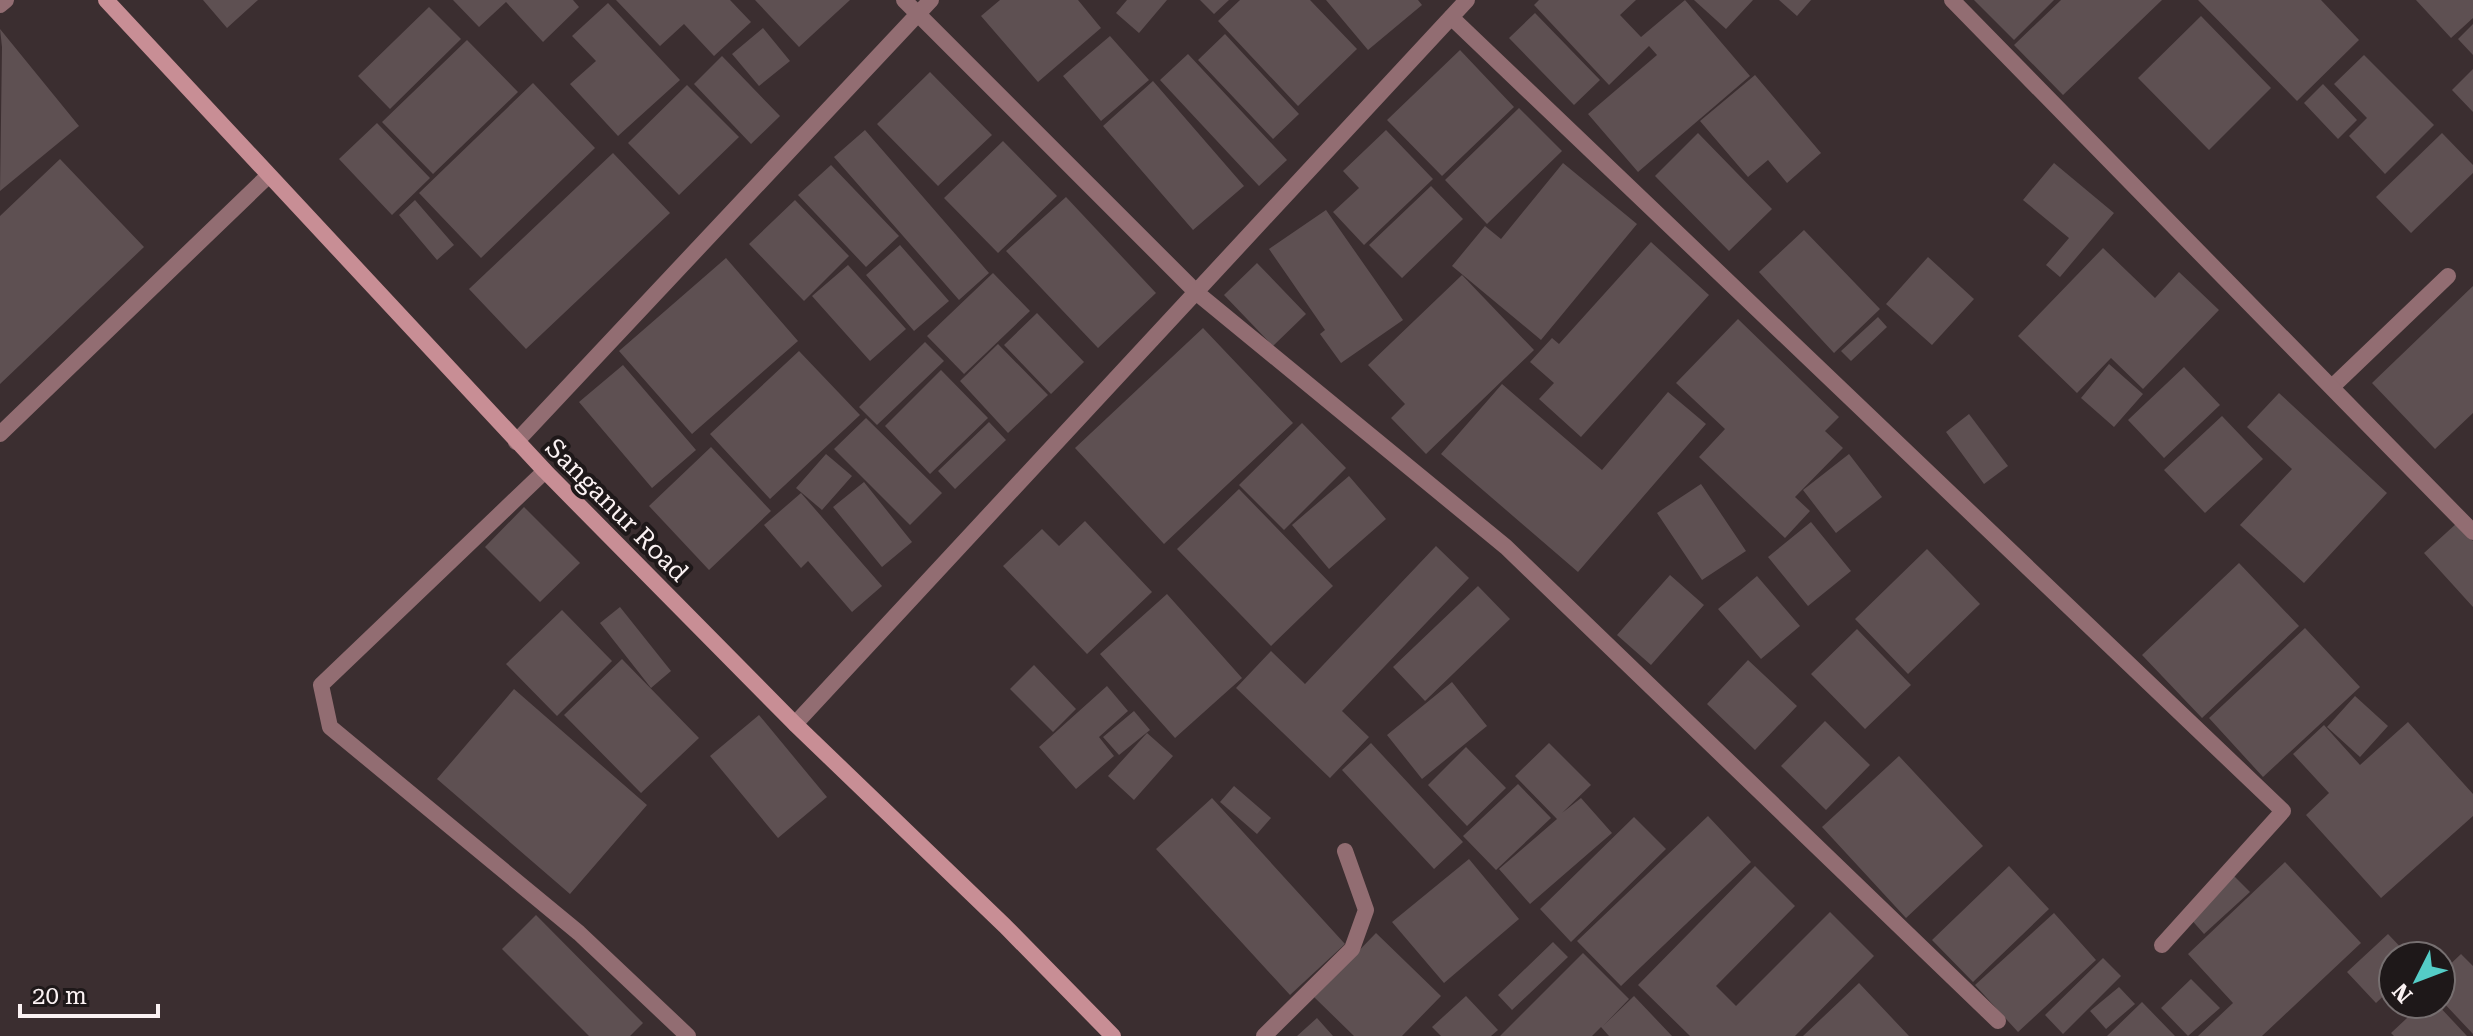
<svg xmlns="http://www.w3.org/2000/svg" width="2473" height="1036" viewBox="0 0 2473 1036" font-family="'Roboto Serif',serif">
<rect width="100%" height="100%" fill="#3b2e30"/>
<!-- building -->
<path fill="#5e5052" d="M203 0H258L227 28Z
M453 0H573L579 7 543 42 506 2 479 27Z
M616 0H730L751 22 714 56 684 24 660 46Z
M755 0H850L799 47Z
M1000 0H1078L1101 28 1038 82 981 16Z
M1127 0H1167L1139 33 1116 13Z
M1200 0H1229L1214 14Z
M1240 0H1310L1357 49 1298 106 1218 21Z
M1326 0H1418L1422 5 1368 50Z
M1539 0H1636L1620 15 1641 37 1685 0 1750 76 1638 172 1588 114 1657 55 1649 46 1609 85 1534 5Z
M1694 0H1753L1726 29Z
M1779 0H1811L1797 16Z
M1974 0H2054L2014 40Z
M2061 0H2162L2063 95 2014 45Z
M2198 0H2321L2359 40 2297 101Z
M2416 0H2473V18L2451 38Z
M608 3 680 80 618 136 570 84 596 61 572 36Z
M429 7 461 39 390 109 358 76Z
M1535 13 1600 80 1574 105 1509 38Z
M2201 16 2271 88 2209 150 2138 78Z
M2473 24V55L2458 39Z
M763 28 790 61 759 86 732 54Z
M0 29 79 126 0 191 2 47Z
M1225 34 1299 114 1273 139 1198 60Z
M1110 36 1149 80 1101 121 1063 76Z
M467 40 518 92 433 174 382 122Z
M1460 50 1514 107 1442 176 1387 120Z
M1188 54 1287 160 1259 186 1160 80Z
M2364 55 2434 125 2385 174 2349 136 2367 118 2334 84Z
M722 56 780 116 751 144 694 84Z
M2473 69V112L2452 90Z
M930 72 992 135 938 186 877 124Z
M1755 75 1821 153 1787 183 1768 160 1748 177 1700 121Z
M1153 81 1244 186 1193 230 1103 126Z
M533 83 595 148 481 258 419 193Z
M2323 84 2357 120 2338 139 2304 103Z
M687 85 739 137 679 195 628 143Z
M1519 108 1562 151 1487 224 1445 180Z
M377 123 430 178 392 215 339 159Z
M865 130 989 273 959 300 834 157Z
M1386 130 1433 179 1364 245 1333 212 1359 188 1343 171Z
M1698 133 1772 209 1729 251 1655 176Z
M2442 133 2473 165V173L2411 233 2376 197Z
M1003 141 1057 196 998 253 944 198Z
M613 153 670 213 526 349 469 289Z
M60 159 144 247 0 384V216Z
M1563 163 1637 224 1541 340 1452 266 1485 226 1501 239Z
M2054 163 2114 213 2060 277 2046 265 2069 238 2023 200Z
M831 165 899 236 866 267 798 195Z
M1431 186 1463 219 1402 278 1369 245Z
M1066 197 1156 293 1098 348 1006 251Z
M415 200 454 245 437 260 399 215Z
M795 200 849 256 804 301 749 244Z
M1326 210 1403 320 1341 363 1320 334 1325 330 1269 249Z
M1804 230 1880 309 1834 353 1759 272Z
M1651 242 1709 295 1581 437 1539 399 1554 383 1530 362 1552 338 1559 344Z
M900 245 949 301 914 331 866 275Z
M2103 248 2155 298 2179 272 2219 310 2143 389 2111 358 2077 393 2018 336Z
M1928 257 1974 299 1932 345 1886 304Z
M726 258 798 341 692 434 619 351Z
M1257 263 1306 314 1273 346 1224 295Z
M848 265 906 329 870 361 812 296Z
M993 273 1030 311 964 374 927 336Z
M1462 275 1534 350 1426 454 1391 418 1405 404 1368 365Z
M2473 286V413L2435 449 2372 383Z
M1037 313 1084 362 1051 394 1004 345Z
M1878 317 1887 327 1851 361 1841 351Z
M1738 319 1839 417 1825 431 1843 448 1795 497 1810 511 1785 538 1699 457 1725 429 1676 383Z
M1203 328 1293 423 1164 544 1075 448Z
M925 342 944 361 877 425 859 407Z
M998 344 1048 395 1008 433 960 381Z
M799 351 860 415 770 499 710 434Z
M2109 364 2143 394 2114 427 2081 398Z
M623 365 696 450 652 488 579 402Z
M2184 367 2220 405 2164 458 2128 420Z
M941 370 988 418 930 474 885 426Z
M1502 384 1602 470 1668 392 1706 424 1578 572 1441 454Z
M2279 393 2387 493 2304 583 2240 525 2292 469 2247 427Z
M1969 414 2008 466 1984 484 1946 432Z
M2222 416 2263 459 2205 513 2164 470Z
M866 418 942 493 910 525 834 449Z
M989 422 1006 440 955 489 938 471Z
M1302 423 1346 468 1284 530 1239 485Z
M711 447 771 511 709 570 649 506Z
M826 454 852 476 822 510 796 488Z
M1849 454 1882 497 1836 533 1803 490Z
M1349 476 1386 519 1329 569 1292 525Z
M864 482 912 542 882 567 833 507Z
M1701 484 1746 551 1702 580 1657 513Z
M1239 489 1333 586 1271 646 1177 549Z
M801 493 882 586 852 612 808 561 801 568 764 525Z
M524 507 580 563 540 602 485 547Z
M1085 521 1152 592 1087 654 1003 566 1042 529 1059 546Z
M1811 522 1851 571 1808 606 1768 557Z
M2457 523 2473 541V607L2424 553Z
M1436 546 1469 578 1342 711 1369 737 1330 778 1236 688 1271 651 1305 684Z
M1927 549 1980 604 1908 674 1855 619Z
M2239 563 2299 626 2202 718 2142 655Z
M1670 575 1704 605 1651 665 1617 635Z
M1757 576 1800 626 1761 659 1718 609Z
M1478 586 1510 619 1425 701 1393 667Z
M1167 594 1242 678 1175 738 1100 654Z
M620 607 671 671 651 688 600 623Z
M562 610 612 661 557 716 506 664Z
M2305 628 2360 687 2263 777 2209 718Z
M1857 629 1911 685 1865 729 1811 674Z
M622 659 699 738 641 793 564 715Z
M1748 660 1797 706 1755 750 1707 704Z
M1034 665 1076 709 1053 732 1010 689Z
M1452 682 1487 726 1422 779 1387 735Z
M1107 686 1128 711 1099 737 1114 756 1076 789 1039 747Z
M514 689 647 805 570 894 437 779Z
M2355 696 2388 726 2360 757 2327 727Z
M1134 711 1150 730 1119 755 1103 737Z
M759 715 827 797 778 838 710 756Z
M1825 721 1870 765 1826 810 1781 766Z
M2408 722 2473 794V816L2381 898 2306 815 2329 793 2293 754 2324 725 2360 765Z
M1147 733 1173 756 1134 800 1108 776Z
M1371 743 1463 842 1434 869 1342 770Z
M1549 743 1591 785 1562 813 1581 798 1612 833 1530 904 1499 869 1557 819 1515 776Z
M1466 747 1506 788 1467 826 1428 785Z
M1899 756 1983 846 1906 918 1822 827Z
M1518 784 1551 818 1496 870 1463 836Z
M1234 786 1271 818 1257 834 1220 802Z
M1212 798 1345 944 1290 995 1156 849Z
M1708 816 1751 862 1621 986 1577 941Z
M1634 817 1666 849 1571 942 1540 909Z
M1469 859 1519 919 1444 983 1392 922Z
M2285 862 2361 943 2262 1036H2198L2233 1003 2188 954Z
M1755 866 1795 906 1716 986 1736 1006 1830 912 1874 956 1795 1036H1690L1638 985Z
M2009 866 2049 909 1973 982 1932 940Z
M2234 876 2250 892 2204 934 2189 917Z
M2054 913 2096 960 2018 1032 1975 985Z
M536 915 643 1023 630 1036H589L502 949Z
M1376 933 1441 996 1402 1036H1354L1314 997Z
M2388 934 2409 956H2393V987L2376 1003 2347 972Z
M1553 942 1568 957 1512 1010 1498 995Z
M1583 953 1629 999 1603 1026 1634 996 1672 1036H1609L1601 1027 1592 1036H1500Z
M2461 954 2473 966V1034L2441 1000V973Z
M2103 958 2121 976 2063 1034 2045 1015Z
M2191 979 2220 1008 2188 1036 2161 1008Z
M1859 983 1909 1036H1803Z
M2119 987 2135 1004 2106 1029 2090 1011Z
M1466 996 1498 1030 1491 1036H1441L1432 1027Z
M2142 1002 2175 1036H2107Z
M2422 1004H2437L2467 1036H2394L2391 1033Z
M1317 1018 1333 1036H1297Z"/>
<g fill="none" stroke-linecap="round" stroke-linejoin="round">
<!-- lane -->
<path stroke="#926d72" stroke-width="16" d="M2332 387 2448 276
M0 434 268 176"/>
<!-- street -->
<path stroke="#926d72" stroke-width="16" d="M904 0 1197 293 1506 547 1998 1021
M1952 0 2473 532
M0 5 6 0
M1451 17 2283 811 2162 945
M516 442 931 0
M545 471 321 685 330 727 579 933 688 1036
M795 724 1467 0
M1264 1036 1352 949 1366 910 1345 851"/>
<!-- secondary -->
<path stroke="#c88e95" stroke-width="16" d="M106 0 545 471 795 724 1005 926 1113 1036"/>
</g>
<g text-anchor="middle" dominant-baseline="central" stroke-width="8" stroke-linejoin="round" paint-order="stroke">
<!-- street labels -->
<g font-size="26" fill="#fbf2f3" stroke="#1e1819">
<text transform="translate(617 510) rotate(45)">Sanganur Road</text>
</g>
</g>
<!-- north arrow -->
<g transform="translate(2417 980) rotate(228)"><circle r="38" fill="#1e1819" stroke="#766f70" stroke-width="2"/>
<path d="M0-6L14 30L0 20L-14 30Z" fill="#54cdc7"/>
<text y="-12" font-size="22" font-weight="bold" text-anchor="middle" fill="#fbf2f3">N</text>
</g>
<!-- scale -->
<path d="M20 1004v12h138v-12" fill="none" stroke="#fbf2f3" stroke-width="4"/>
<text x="32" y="1004" font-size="24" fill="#fbf2f3" stroke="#1e1819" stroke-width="6" paint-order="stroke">20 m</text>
</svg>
